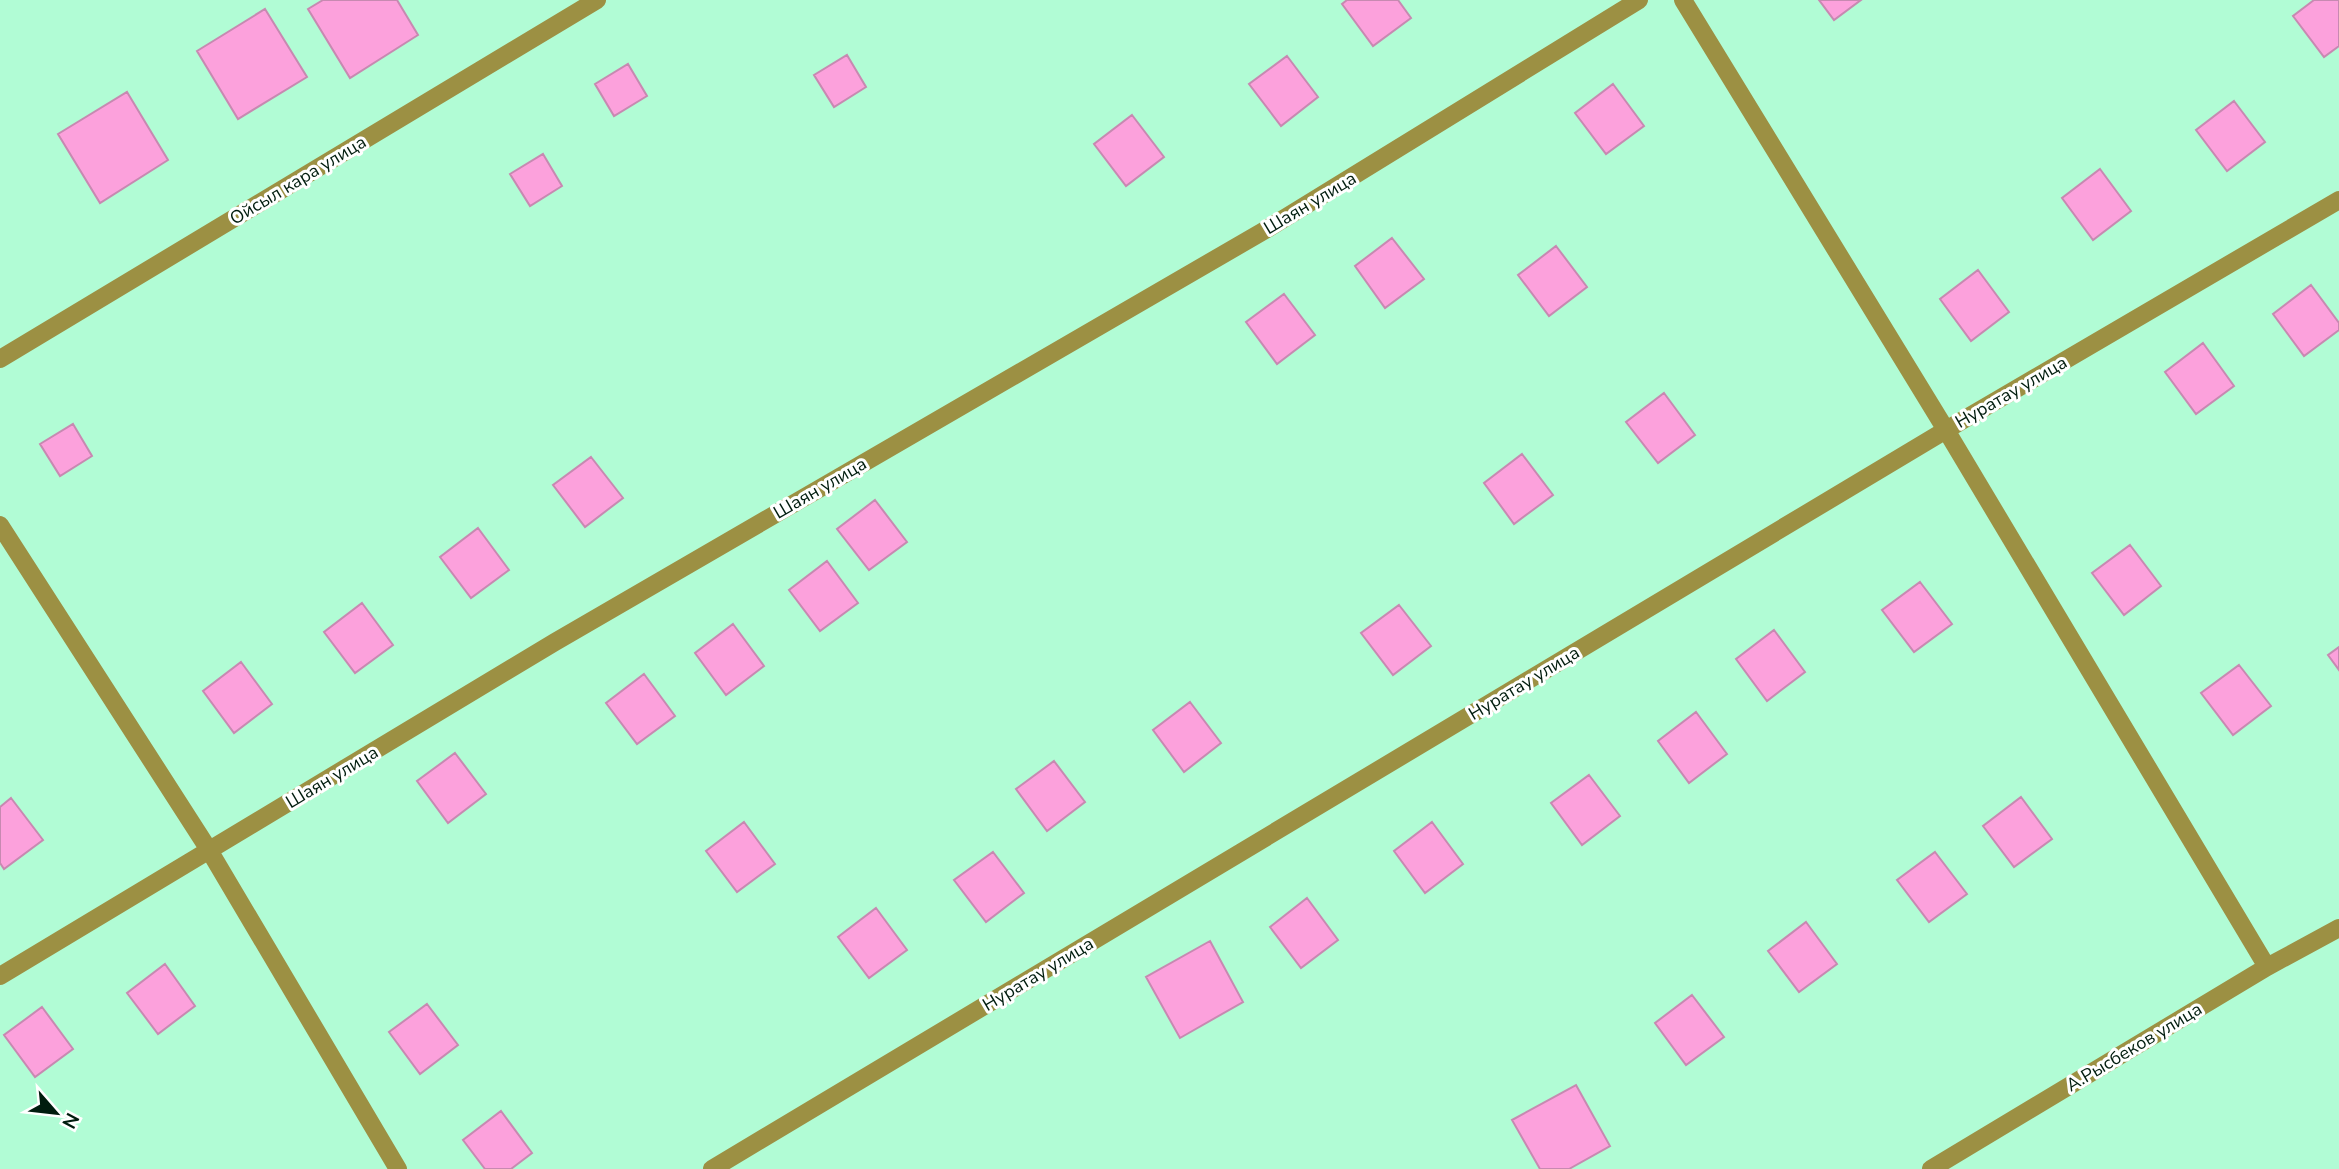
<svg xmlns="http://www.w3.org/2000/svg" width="2339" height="1169" viewBox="0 0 2339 1169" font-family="'Nunito Sans',sans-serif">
<rect width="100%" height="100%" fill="#b1fcd5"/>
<!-- building -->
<path fill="#fca1dc" stroke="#c789b1" stroke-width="2" d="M323 0H397L418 35 350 78 308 9Z
M1347 0H1398L1411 18 1373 46 1342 4Z
M1819 0H1861L1834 20Z
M2314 0H2339V46L2324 57 2293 16Z
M265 9 307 77 238 119 197 51Z
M847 55 866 87 834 107 814 75Z
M1287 56 1318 97 1281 126 1249 84Z
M628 64 647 96 614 116 595 84Z
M1613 84 1644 126 1606 154 1575 113Z
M127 92 168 160 100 203 58 134Z
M2234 101 2265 142 2227 171 2196 130Z
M1132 115 1164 157 1126 186 1094 144Z
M543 154 562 186 530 206 510 174Z
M2100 169 2131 211 2093 240 2062 198Z
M1392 238 1424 279 1385 308 1355 266Z
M1556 246 1587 287 1549 316 1518 275Z
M1978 270 2009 312 1971 341 1940 299Z
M2311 285 2339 323V330L2304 356 2273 314Z
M1284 294 1315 335 1277 364 1246 322Z
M2203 343 2234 386 2196 414 2165 372Z
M1664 393 1695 435 1658 463 1626 422Z
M73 424 92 456 60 476 40 444Z
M1522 454 1553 495 1514 524 1484 483Z
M591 457 623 498 585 527 553 485Z
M875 500 907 542 869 570 837 529Z
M478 528 509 570 471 598 440 557Z
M2130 545 2161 586 2124 615 2092 573Z
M827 561 858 603 820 631 789 590Z
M1920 582 1952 624 1914 652 1882 610Z
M362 603 393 645 355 673 324 632Z
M1399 605 1431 646 1393 675 1361 633Z
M733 624 764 666 726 695 695 653Z
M1774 630 1805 672 1767 701 1736 659Z
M2339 647V670L2328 655Z
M241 662 272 704 234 733 203 691Z
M2239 665 2271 706 2233 735 2201 693Z
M644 674 675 716 637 744 606 703Z
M1190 702 1221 743 1184 772 1153 730Z
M1696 712 1727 754 1689 783 1658 741Z
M455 753 486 794 448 823 417 781Z
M1054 761 1085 802 1047 831 1016 789Z
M1589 775 1620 816 1582 845 1551 803Z
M2021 797 2052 839 2014 867 1983 826Z
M11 798 43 840 4 869 0 863V807Z
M744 822 775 864 737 892 706 851Z
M1432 822 1463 864 1425 893 1394 851Z
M993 852 1024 893 986 922 954 880Z
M1935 852 1967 894 1929 922 1897 880Z
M1307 898 1338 940 1301 968 1270 927Z
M876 908 907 950 869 978 838 937Z
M1806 922 1837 964 1799 992 1768 951Z
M1210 941 1243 1002 1180 1038 1146 977Z
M165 964 195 1006 158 1034 127 993Z
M1692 995 1724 1037 1686 1065 1655 1023Z
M427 1004 458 1045 420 1074 389 1032Z
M42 1007 73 1049 35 1077 4 1035Z
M1576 1085 1610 1146 1569 1169H1540L1512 1120Z
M501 1111 532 1153 511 1169H485L463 1140Z"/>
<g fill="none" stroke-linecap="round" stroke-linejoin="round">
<!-- minor -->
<path stroke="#9c9043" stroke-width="18" d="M1683 0 1946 430 2267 967
M0 359 597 0
M0 525 209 850 398 1169
M0 976 555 642 1267 229 1639 0
M712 1169 1946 430 2339 200
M1931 1169 2267 967 2339 928"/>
</g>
<g text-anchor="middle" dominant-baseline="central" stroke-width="6" stroke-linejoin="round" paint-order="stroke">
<!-- street labels -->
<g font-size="18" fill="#001c0e" stroke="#fff">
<text transform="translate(298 180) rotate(-31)">Ойсыл кара улица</text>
<text transform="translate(1310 203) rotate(-31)">Шаян улица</text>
<text transform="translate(2011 392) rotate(-30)">Нуратау улица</text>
<text transform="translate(820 488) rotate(-30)">Шаян улица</text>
<text transform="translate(1524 683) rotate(-31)">Нуратау улица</text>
<text transform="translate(332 777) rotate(-31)">Шаян улица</text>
<text transform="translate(1038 974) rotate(-31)">Нуратау улица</text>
<text transform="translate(2134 1047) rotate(-31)">А.Рысбеков улица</text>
</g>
</g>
<!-- north arrow -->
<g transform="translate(56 1113) rotate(118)" stroke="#ffffff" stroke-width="5" paint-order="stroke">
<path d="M0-5L12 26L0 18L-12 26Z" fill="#001c0e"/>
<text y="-10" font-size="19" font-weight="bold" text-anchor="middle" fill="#001c0e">N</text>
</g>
</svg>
